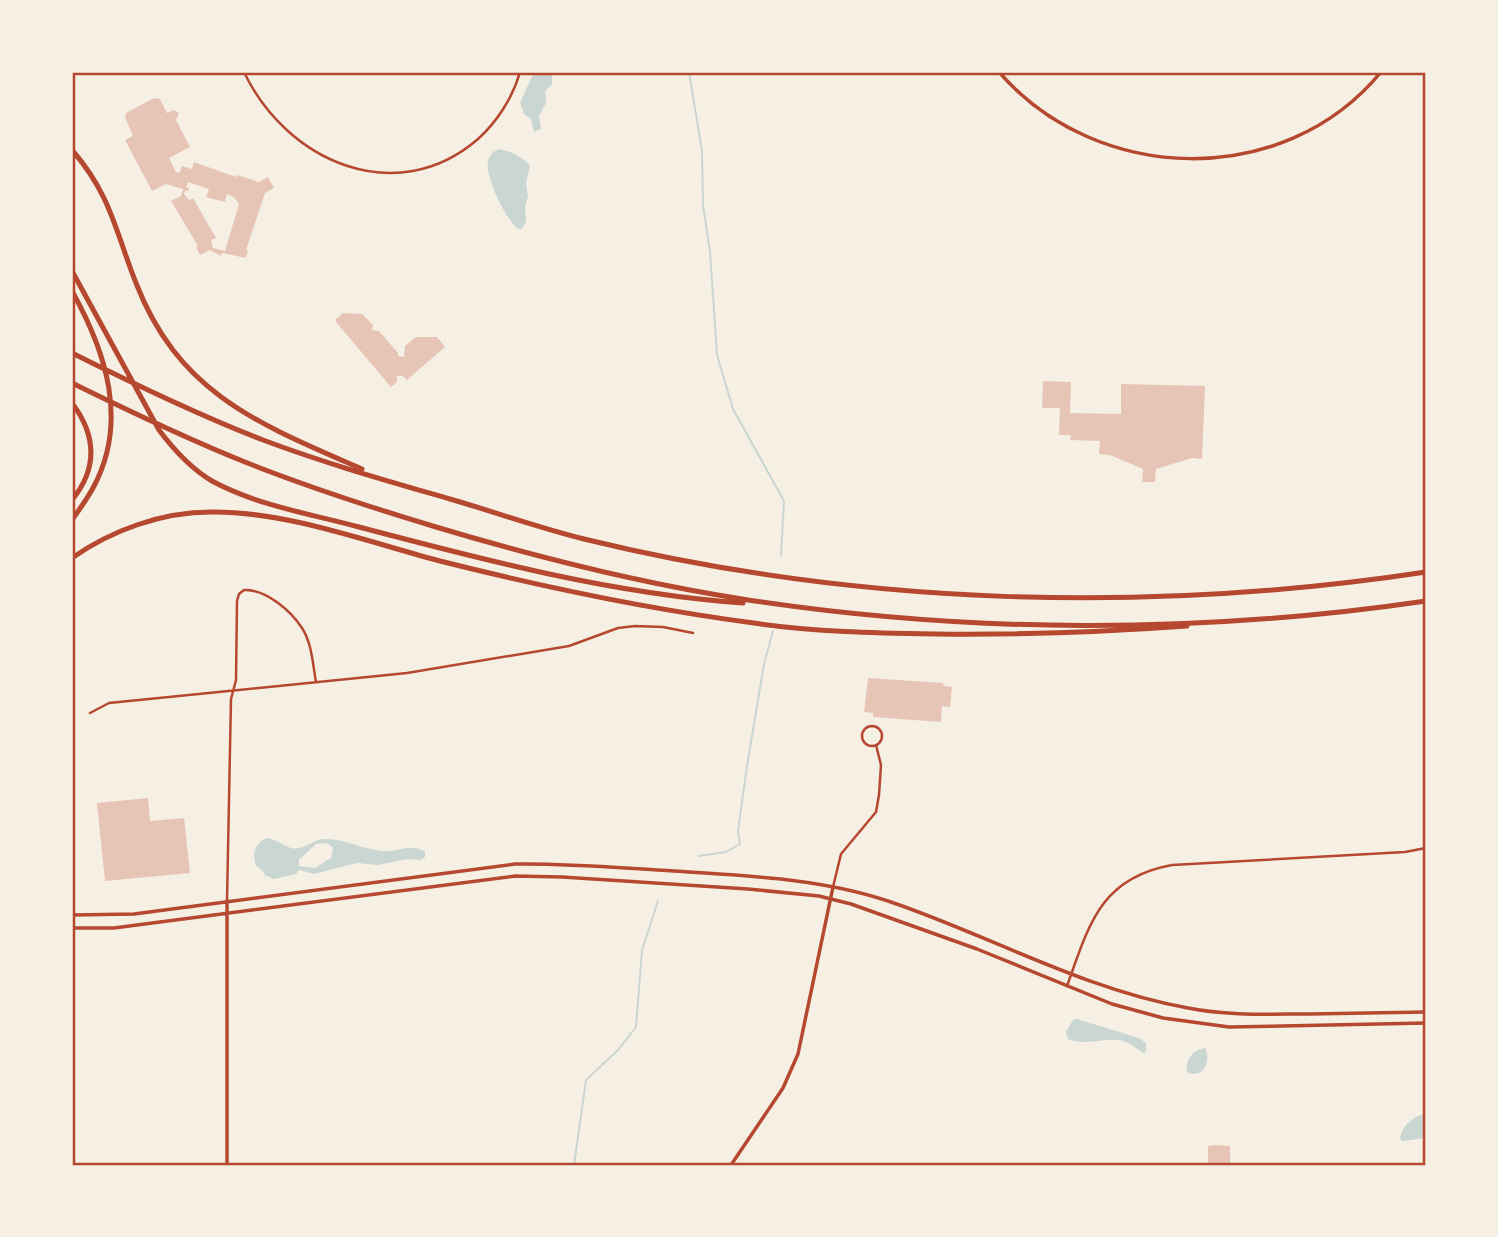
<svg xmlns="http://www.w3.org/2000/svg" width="1498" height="1237" viewBox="0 0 1498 1237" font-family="'Space Grotesk',sans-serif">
<rect width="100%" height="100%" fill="#f6efe4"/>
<!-- water -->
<path fill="#c9d6d2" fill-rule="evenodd" d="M534 72H552V85L545 91 546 103 539 116 541 129 534 132 531 119 524 114 520 103Z
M500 149C510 151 525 158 530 166L526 183 528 196 525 206 526 221 522 229H518C506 220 485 177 488 162 488 159 491 155 493 152Z
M266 838C276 839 282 845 291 848 302 851 313 840 323 839 344 838 362 849 382 851 398 853 411 842 425 852V857L421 860 407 859 378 865 357 863 314 874 299 870 296 874 274 879 265 875 262 870 256 866C252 852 254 846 266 838ZM323 843 329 844 333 848 331 858 315 868 299 866V860L316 844Z
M1077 1019 1139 1038 1146 1043V1052L1143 1053C1135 1048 1129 1041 1118 1040 1102 1038 1084 1046 1068 1039L1066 1032 1073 1020Z
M1205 1048C1212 1061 1203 1080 1187 1072 1185 1059 1193 1050 1205 1048Z
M1426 1114V1138L1402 1141 1400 1138C1402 1126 1414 1115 1426 1114Z"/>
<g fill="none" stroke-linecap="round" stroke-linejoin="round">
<!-- stream -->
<path stroke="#c9d6d2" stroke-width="2" d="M689 72 702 151 703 205 710 252 717 355 733 409 784 501 781 555
M699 856 726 852 740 844 738 831 747 766 764 664 773 631
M574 1165 586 1080 618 1050 636 1027 642 950 658 901"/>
</g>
<!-- building -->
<path fill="#e6c5b7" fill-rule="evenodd" d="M154 98 160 99 167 113 174 110 179 113 176 120 190 147 169 158 176 172 179 173 182 166 192 169 194 162 236 177 237 175 259 182 268 177 274 188 265 193 246 250H248L246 258 222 253 221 256 210 250 200 255 196 247 198 246 171 201 181 196 183 189 166 184 152 191 125 140 133 136 125 117 126 113ZM188 182 209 189 206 197 225 202 227 194 234 197 239 204 225 251 213 248 211 240 216 238 193 198 189 200 184 194 185 191H188L189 188 186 187Z
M343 313 362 314 373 325 372 330 379 331 398 353V356L404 357 405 346 416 337H437L445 347 407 380 403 376H397V382L391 387 336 322V319Z
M1043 381 1071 382 1070 413 1121 414V384L1205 386 1202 459 1192 458 1156 469 1155 482H1142L1143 469 1110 455 1099 454 1100 441 1070 440 1071 435H1059L1060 408H1042Z
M868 678 943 683 944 686 952 687 950 707 942 706 941 722 873 717V713L864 712Z
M148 798 150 821 184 818 190 873 105 881 97 803Z
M1216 1145 1230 1146V1165H1208V1146Z"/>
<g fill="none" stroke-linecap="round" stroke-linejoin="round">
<!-- minor -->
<path stroke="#b5482f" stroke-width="2.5" d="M244 72C286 161 396 210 478 139 497 122 513 97 520 72
M90 713 109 703 407 673 569 646 618 628 635 626 663 627 693 633
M862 736a10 10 0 1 1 20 0a10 10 0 1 1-20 0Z
M833 887 841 854 876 812 879 795 881 765 876 745
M227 901 231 699 236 680 237 601 239 594 244 590C266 589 291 611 302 628 312 643 313 666 316 682
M1067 986C1089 925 1100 878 1172 865L1405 852 1426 848"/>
<!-- tertiary -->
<path stroke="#b5482f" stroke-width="3.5" d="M999 72C1097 185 1284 190 1381 72
M731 1165 783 1088 798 1054 833 887"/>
<!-- secondary -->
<path stroke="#b5482f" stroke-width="3.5" d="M72 915 134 914 515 864C568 863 621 868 674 871 746 876 820 878 888 901 989 935 1082 989 1188 1008 1228 1016 1269 1014 1309 1014 1348 1013 1387 1013 1426 1012
M72 928H114L515 876 562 877 748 889 819 896 851 904 977 949 1112 1004 1163 1018 1229 1027 1426 1023
M227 1165V901"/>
<!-- motorway -->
<path stroke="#b5482f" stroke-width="5" d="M72 150C111 195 115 230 136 283 179 394 259 424 362 469
M72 271 159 430C174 450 190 468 212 481 256 505 310 514 359 527 484 560 613 594 743 603
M72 291C106 352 129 422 93 488 87 499 79 510 72 520
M72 353C134 384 198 415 263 440 324 463 388 481 450 499 495 512 539 528 584 539 858 606 1149 614 1426 572
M72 383C131 412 189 440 250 464 311 488 373 508 436 527 536 557 639 583 742 599 968 634 1201 634 1426 601
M72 403C96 435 98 468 72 500
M72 558C112 530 162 512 211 512 285 511 368 542 440 561 543 587 648 609 754 623 814 632 875 633 936 634 1020 635 1104 632 1187 626"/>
</g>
<!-- border -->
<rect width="1498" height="1237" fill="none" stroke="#f6efe4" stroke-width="147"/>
<rect x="74" y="74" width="1350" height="1090" fill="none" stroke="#b5482f" stroke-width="2.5"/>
</svg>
